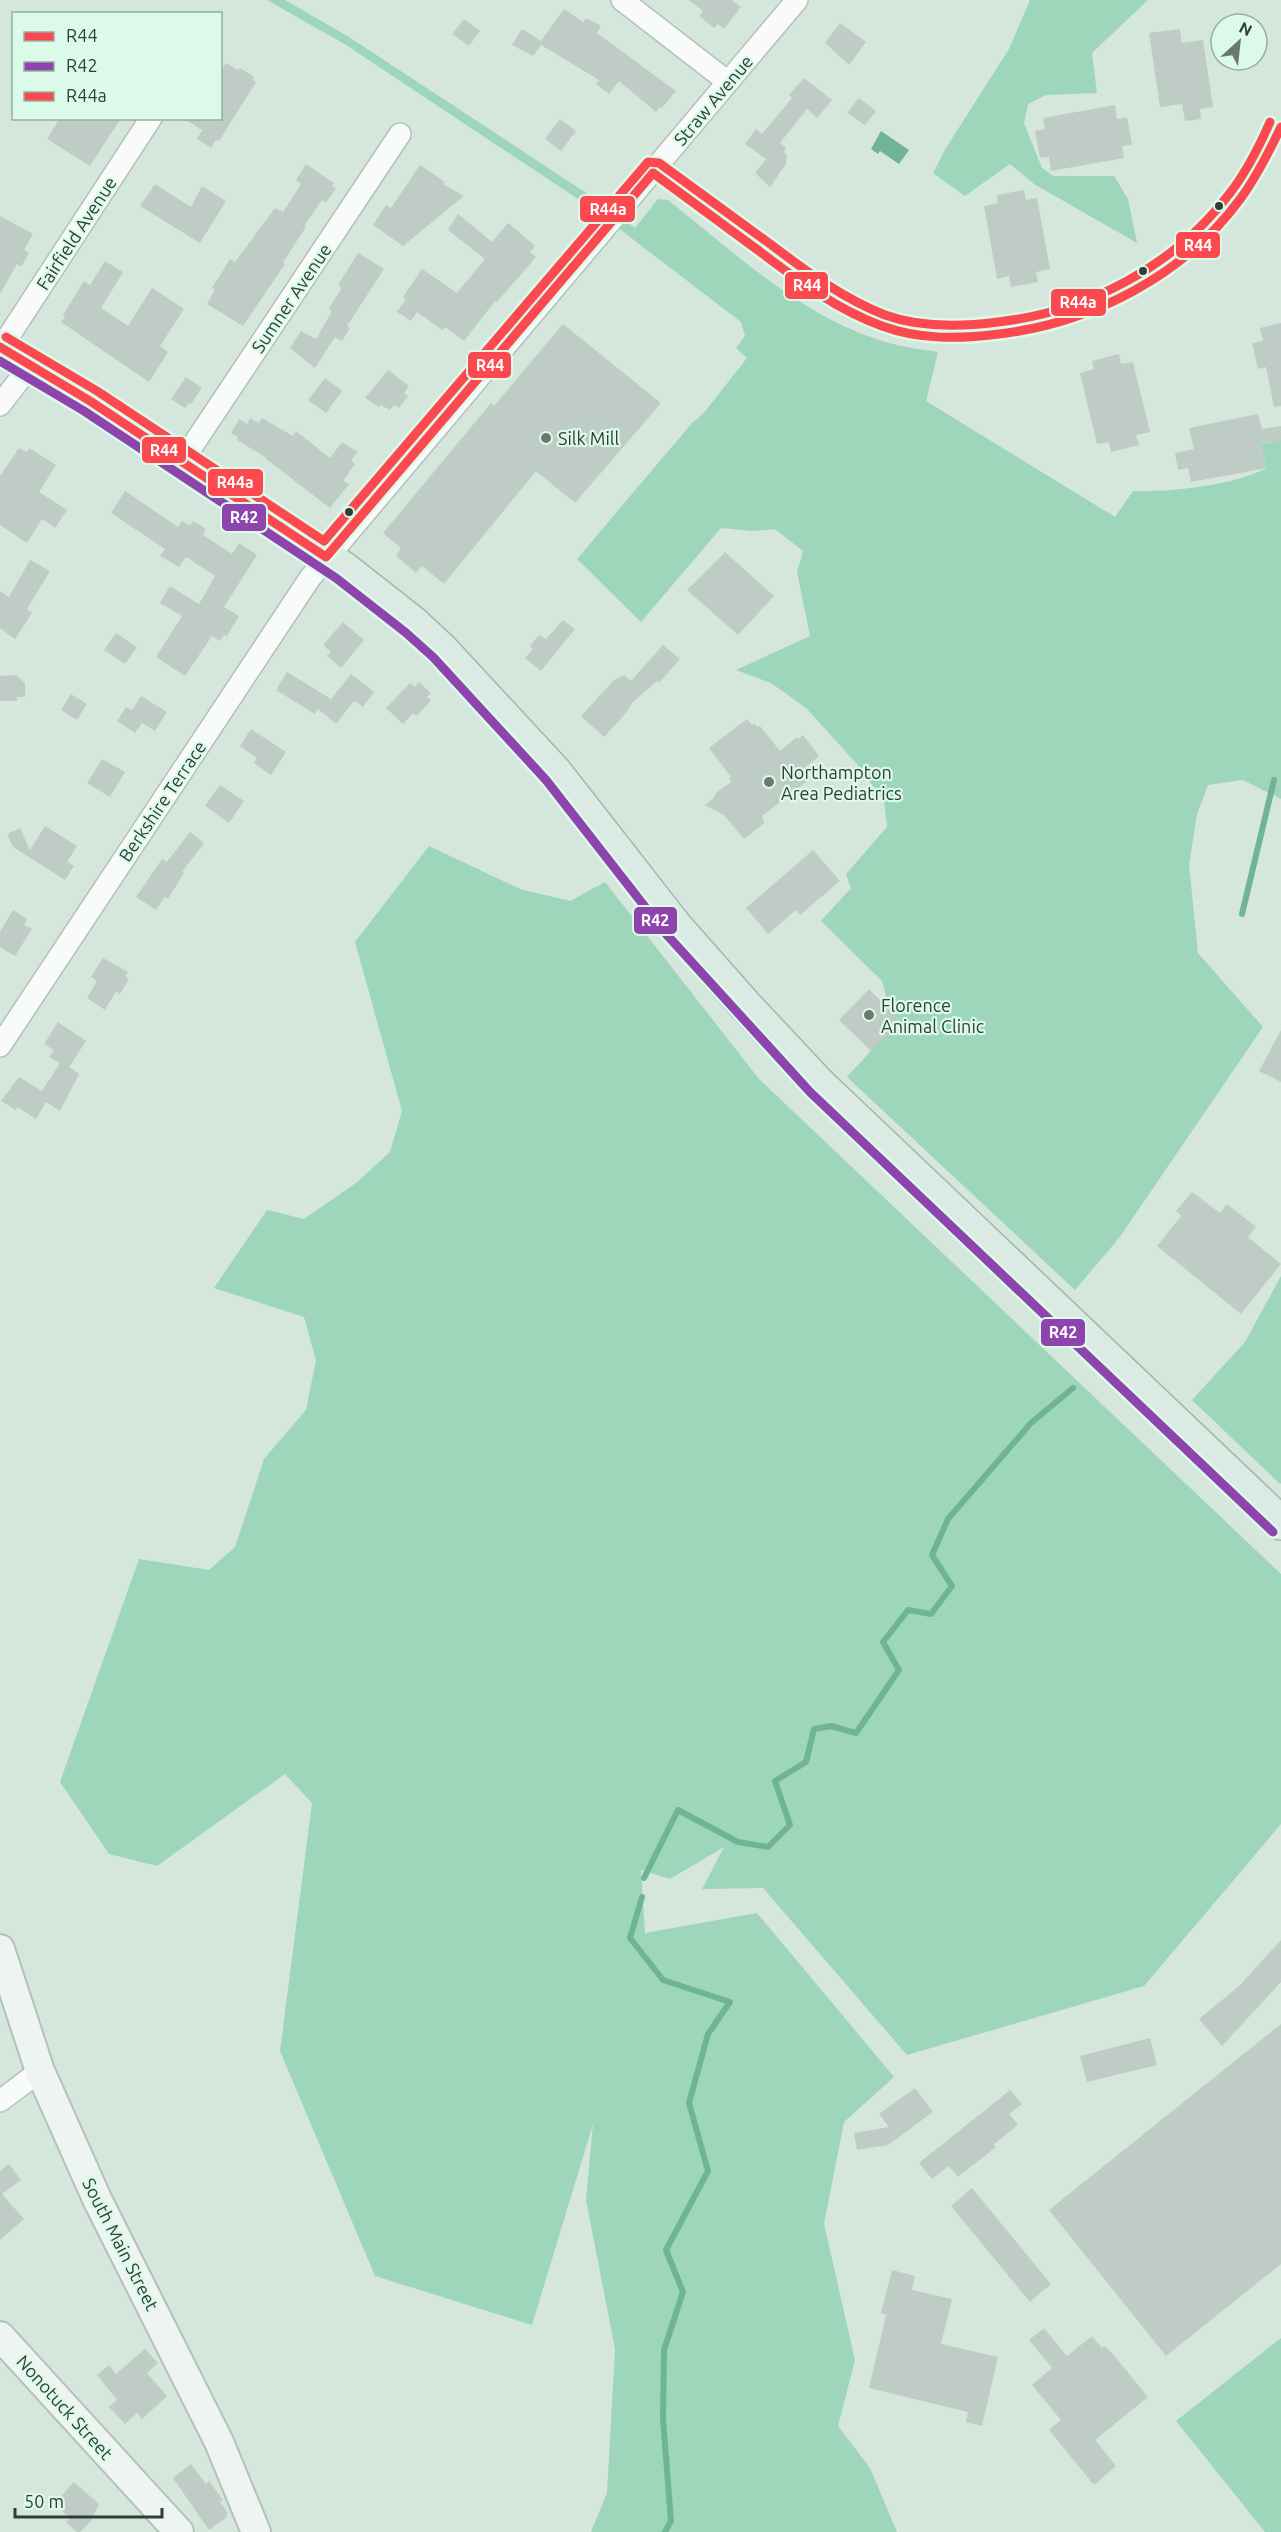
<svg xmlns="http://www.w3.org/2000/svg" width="1281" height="2532" viewBox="0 0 1281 2532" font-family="Ubuntu,sans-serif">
<rect width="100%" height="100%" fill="#d5e6dd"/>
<!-- green -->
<path fill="#9dd6bb" d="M267 0H285L349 37 603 204 635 228 658 199 668 200C730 249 799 314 876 339 896 346 917 349 938 352L926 401 1115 517 1133 491C1172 492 1232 486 1267 468L1260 444 1273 442V438L1281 435V799L1243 780 1208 785 1197 814 1189 865 1198 953 1263 1027 1119 1238 1075 1290 847 1077 899 1020 890 1011 882 981 821 921 851 888 846 874 887 827 884 801 856 763 806 708 771 683 736 670 810 636 797 572 803 551 775 529 752 531 721 528 641 622 577 559 692 423 703 414 747 358 736 348 745 336 741 322 596 211 346 45Z
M1030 0H1148L1092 53 1097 93 1046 95 1028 104 1024 123 1042 168 1053 176H1114L1128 199 1137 243 1034 184 1010 164 965 196 933 173 946 148 1009 49Z
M429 846 520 889 570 901 605 882 759 1079 1281 1574V1824L1144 1986 907 2055 763 1888 702 1889 724 1847 670 1879 641 1870 645 1933 757 1913 894 2077 844 2122 824 2224 855 2360 838 2426 870 2468 897 2532H591L607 2493 615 2349 586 2200 593 2124 532 2325 375 2276 280 2051 312 1803 285 1774 157 1866 109 1854 60 1782 139 1559 209 1570 235 1547 264 1459 306 1410 316 1360 304 1317 214 1288 267 1210 304 1219 356 1183 390 1152 402 1111 355 942Z
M1281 1276V1483L1280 1484 1192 1400 1245 1342Z
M1281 2338V2532H1265L1176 2421Z"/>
<!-- water -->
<path fill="#70b496" d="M881 131 909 150 899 164 880 151 878 154 871 149Z"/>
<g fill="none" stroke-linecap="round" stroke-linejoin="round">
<!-- stream -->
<path stroke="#70b496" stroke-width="6" d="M1242 914 1274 780
M644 1878 678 1810 738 1842 768 1847 790 1825 775 1781 806 1762 814 1729 831 1726 856 1733 899 1670 883 1642 908 1610 931 1614 952 1586 932 1555 948 1519 1031 1423 1073 1388
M642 1897 630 1938 663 1980 730 2002 708 2034 689 2103 708 2171 666 2250 683 2292 664 2350 663 2419 671 2521 665 2532"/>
</g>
<!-- building -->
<path fill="#bfccc5" d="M689 0H732L741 7 724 29 718 24 714 28 699 16 703 11Z
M564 9 583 22 586 18 601 26 597 33 676 91 662 108 660 107 656 112 619 81 609 94 596 84 599 80 541 45 533 56 512 45 522 29 541 41Z
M464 19 480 31 469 46 452 34Z
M840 23 866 42 849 65 825 43Z
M1180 29 1182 43 1203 40 1213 107 1200 109 1201 119 1185 121 1182 104 1160 107 1149 33Z
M226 63 238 70 240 68 254 77 253 80 256 82 219 141 216 140 211 148 197 139 202 130 183 118H220V71Z
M804 78 832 100 817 118 807 109 780 143 786 148 784 152 787 155 786 164 770 187 755 173 766 159 745 144 756 129 762 134 792 98 789 95Z
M859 98 876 111 865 125 847 113Z
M1115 105 1117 119 1127 117 1132 145 1122 146 1124 158 1051 171 1049 157 1040 158 1035 131 1045 129 1043 118Z
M60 118H121L90 166 47 139Z
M560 119 576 131 561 151 545 139Z
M306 164 334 183 332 186 336 188 326 203 322 200 304 226 306 227 283 262 285 264 243 326 207 304 215 290 212 288 230 259 235 262 275 208 283 212 301 184 296 180Z
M420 165 445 182 443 184 464 196 403 246 373 225 386 205 391 208Z
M155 184 191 207 202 186 226 201 200 243 140 206Z
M1024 190 1026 200 1037 198 1050 269 1036 272 1038 282 1011 287 1009 276 997 279 984 206 998 203 997 195Z
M458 214 492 242 508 223 535 246 530 252 536 257 496 303 495 301 464 341 445 327 442 330 417 312 411 321 397 312 406 299 403 297 422 269 457 293 485 259 448 230Z
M0 216 33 234 24 250 29 253 21 267 17 264 0 294Z
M358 253 384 269 347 326 350 328 342 341 335 337 315 368 290 348 301 331 316 339 332 311 329 308 342 288 338 285Z
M105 261 123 272 101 308 128 326 152 288 184 309 160 346 168 352 149 382 61 322 65 317 63 315 84 281 90 285Z
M1281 323V406L1274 407 1266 367 1258 369 1252 343 1263 341 1260 328Z
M563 324 661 403 575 503 536 471 444 584 422 566 416 573 396 556 401 548 383 533 491 403 494 406Z
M1119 354 1121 364 1133 362 1150 432 1136 435 1139 445 1111 452 1109 442 1097 444 1080 373 1094 369 1092 361Z
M388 370 409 386 404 393 408 396 399 408 394 405 390 410 381 405 379 407 365 398Z
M186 377 202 388 191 404 189 403 185 408 171 399Z
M325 378 342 391 326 413 308 400Z
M1258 414 1262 429 1281 426V440L1260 444 1267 468 1191 482 1188 468 1178 470 1175 453 1194 449 1189 428Z
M250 418 259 423 262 418 293 436 296 431 330 458 342 442 358 452 351 460 355 464 343 481 349 484 330 508 266 459 267 458 237 440 238 437 231 433 239 419 247 424Z
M19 448 27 452 29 448 56 465 39 492 67 510 55 528 42 519 27 543 0 525V476Z
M125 491 178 527 182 521 190 526 193 521 206 529 203 535 232 554 239 543 257 555 224 607 239 616 227 636 224 635 220 641 212 636 185 676 156 657 182 616 160 603 170 586 199 604 215 576 186 557 179 567 160 556 165 549 111 513Z
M725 552 774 596 738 635 687 590Z
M30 560 50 571 27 609 32 613 15 639 0 628V591L9 597Z
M563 620 575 629 541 671 525 658 533 649 530 646 539 635 546 639Z
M343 622 364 640 341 668 327 656 331 652 323 645Z
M116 633 137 647 125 664 104 650Z
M663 645 680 659 659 683 657 681 633 702 626 713 604 737 581 716 614 680 624 675 631 681Z
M287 672 331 699 351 674 374 692 363 707 354 701 336 724 318 709 315 714 276 690Z
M16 675 25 683V697H17V701H0V676Z
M419 682 431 693 427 697 431 700 417 716 413 713 403 724 386 708 410 683 415 687Z
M71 694 87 704 77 720 61 710Z
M141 696 167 712 155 731 142 723 135 733 117 721 126 707 132 710Z
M747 719 752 725 755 724 758 727 760 726 780 751 797 737 799 739 803 735 819 756 803 769 810 779 762 816 764 822 763 824 744 839 724 815 705 805 713 799 717 792 731 782 729 778 731 777 709 748Z
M251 729 286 752 271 775 254 763 257 758 240 746Z
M102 759 125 772 110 797 87 783Z
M220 785 244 801 229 823 205 806Z
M45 826 77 846 67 862 74 866 65 880 13 847 7 834 20 828 30 850Z
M190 832 204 843 182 872 184 873 168 899 165 897 156 910 136 897 162 859 167 862Z
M813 850 840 881 800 915 796 910 768 934 746 908Z
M13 910 27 919 24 925 32 929 15 956 0 947V932Z
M103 958 128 972 125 976 129 979 120 994 116 991 105 1010 87 998 97 981 91 977Z
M869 989 900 1021 871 1051 839 1020Z
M58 1022 86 1041 69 1067 79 1074 60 1111 46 1102 36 1119 18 1107 16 1110 1 1101 19 1077 42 1091 60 1063 49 1057 54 1050 44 1044Z
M1281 1030V1082L1259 1071Z
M1192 1192 1220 1213 1227 1204 1256 1227 1248 1237 1281 1264 1241 1314 1157 1246 1181 1216 1176 1211Z
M1281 1940V1982L1222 2046 1199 2019 1239 1986Z
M1281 2024V2264L1166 2356 1049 2210Z
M1150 2038 1157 2065 1087 2082 1080 2056Z
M915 2088 933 2112 888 2145 857 2150 854 2133 889 2127 879 2114Z
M1010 2090 1022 2104 1009 2114 1018 2125 993 2145 996 2147 958 2177 949 2166 932 2179 919 2163Z
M9 2164 21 2180 2 2194 24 2219 0 2240V2171Z
M972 2188 1051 2284 1030 2302 951 2206Z
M892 2270 915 2276 912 2290 952 2299 941 2344 998 2357 982 2426 966 2422 968 2412 869 2388 886 2315 881 2313Z
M1044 2328 1067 2356 1092 2336 1102 2348 1104 2346 1112 2353 1148 2397 1095 2440 1116 2466 1094 2485 1049 2430 1061 2420 1032 2385 1052 2368 1029 2340Z
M145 2349 158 2363 147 2373 167 2396 142 2419 137 2413 125 2424 109 2407 117 2400 97 2375 109 2365 116 2374Z
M191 2464 206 2484 209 2481 223 2500 220 2502 228 2513 226 2515 227 2517 209 2530 173 2478Z
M74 2482 99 2504 90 2522 80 2532H77L66 2522 70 2518 54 2504Z"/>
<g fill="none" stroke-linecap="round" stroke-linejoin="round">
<defs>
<path id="minor" d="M622 0 728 82
M1 348 151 118
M0 405 30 366
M181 463 400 134
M0 1046 310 578 797 0
M0 2101 40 2071"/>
<path id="secondary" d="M0 1949 40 2071 97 2199 219 2442 256 2532
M0 2336 179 2532"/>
<path id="trunk" d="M0 347 90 401 343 568 413 623 441 649 555 772 676 927 744 1004 819 1084 1281 1523"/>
</defs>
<!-- minor casing -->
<use href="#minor" stroke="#b3c1ba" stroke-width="24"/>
<!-- secondary casing -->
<use href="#secondary" stroke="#b3c1ba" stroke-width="32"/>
<!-- trunk casing -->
<use href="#trunk" stroke="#a0b7ac" stroke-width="36"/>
<!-- minor -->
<use href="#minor" stroke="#f9fbfa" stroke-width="21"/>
<!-- secondary -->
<use href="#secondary" stroke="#eef4f1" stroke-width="28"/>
<!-- trunk -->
<use href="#trunk" stroke="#dceae4" stroke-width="33"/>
<defs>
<path id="bus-1" d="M653 173C687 198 721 223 755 248 795 278 835 309 882 326 920 340 960 339 999 334 1092 323 1185 275 1241 198 1257 176 1269 152 1281 127
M0 347 90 401 326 557
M326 557 653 173"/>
<path id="bus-2" d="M0 361 84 411 336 578 405 632 433 657 546 780 667 935 810 1092 1273 1532"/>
<path id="bus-3" d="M6 337 97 391 324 541 648 162 659 163C693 188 728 213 762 238 801 267 839 297 885 315 921 328 960 327 998 322 1087 312 1175 266 1230 193 1247 171 1259 147 1270 122"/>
</defs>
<!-- bus-1 casing -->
<use href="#bus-1" stroke="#dbfaea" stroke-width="14"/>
<!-- bus-2 casing -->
<use href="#bus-2" stroke="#dbfaea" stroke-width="14"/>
<!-- bus-3 casing -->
<use href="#bus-3" stroke="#dbfaea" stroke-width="14"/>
<!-- bus-1 -->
<use href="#bus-1" stroke="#fc4950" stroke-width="9"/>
<!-- bus-2 -->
<use href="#bus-2" stroke="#8e44ad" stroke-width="9"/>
<!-- bus-3 -->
<use href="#bus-3" stroke="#fc4950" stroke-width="9"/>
</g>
<!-- markers -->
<g fill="#313d37" stroke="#dbfaea" stroke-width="2">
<circle cx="1219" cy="206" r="5"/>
<circle cx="1143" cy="271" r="5"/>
<circle cx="349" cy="512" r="5"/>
</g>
<g fill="#6a7871" stroke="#dbfaea" stroke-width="2">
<circle cx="546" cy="438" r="6"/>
<circle cx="769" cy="782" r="6"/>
<circle cx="869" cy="1015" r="6"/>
</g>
<g text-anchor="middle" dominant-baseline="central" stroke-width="4.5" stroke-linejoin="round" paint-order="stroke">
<!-- street labels -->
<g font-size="18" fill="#313d37" stroke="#dbfaea">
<text transform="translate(713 100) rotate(-50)">Straw Avenue</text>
<text transform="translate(76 233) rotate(-57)">Fairfield Avenue</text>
<text transform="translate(291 298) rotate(-56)">Sumner Avenue</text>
<text transform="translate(162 801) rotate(-56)">Berkshire Terrace</text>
<text transform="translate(121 2244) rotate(63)">South Main Street</text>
<text transform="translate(65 2407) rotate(48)">Nonotuck Street</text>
</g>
<!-- poi labels -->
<g font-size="18" fill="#313d37" stroke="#dbfaea" text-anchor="start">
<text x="558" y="438">Silk Mill</text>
<text x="781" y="772">Northampton<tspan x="781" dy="21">Area Pediatrics</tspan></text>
<text x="881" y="1005">Florence<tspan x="881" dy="21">Animal Clinic</tspan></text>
</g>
</g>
<g stroke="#dbfaea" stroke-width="2">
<rect x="579" y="195" width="57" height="28" rx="6" fill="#fc4950"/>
<rect x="1175" y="231" width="46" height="28" rx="6" fill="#fc4950"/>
<rect x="784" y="271" width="45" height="29" rx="6" fill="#fc4950"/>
<rect x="1050" y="288" width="57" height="29" rx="6" fill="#fc4950"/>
<rect x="467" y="351" width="45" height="28" rx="6" fill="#fc4950"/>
<rect x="141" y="436" width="46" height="28" rx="6" fill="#fc4950"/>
<rect x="207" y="468" width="57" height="29" rx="6" fill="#fc4950"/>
<rect x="221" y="503" width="46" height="29" rx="6" fill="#8e44ad"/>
<rect x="633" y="906" width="45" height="29" rx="6" fill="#8e44ad"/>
<rect x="1040" y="1318" width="46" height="29" rx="6" fill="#8e44ad"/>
</g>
<g font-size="16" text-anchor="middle" font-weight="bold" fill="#fff">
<text x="608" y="215">R44a</text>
<text x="1198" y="251">R44</text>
<text x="807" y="291">R44</text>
<text x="1078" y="308">R44a</text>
<text x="490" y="371">R44</text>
<text x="164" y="456">R44</text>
<text x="235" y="488">R44a</text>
<text x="244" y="523">R42</text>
<text x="655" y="926">R42</text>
<text x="1063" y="1338">R42</text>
</g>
<!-- legend -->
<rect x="12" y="12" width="210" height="108" fill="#dbfaea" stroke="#97aea2" stroke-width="1.5"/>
<rect x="24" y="32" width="30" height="9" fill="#fc4950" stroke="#97aea2" stroke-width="1.5"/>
<text x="66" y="42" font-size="18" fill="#313d37">R44</text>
<rect x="24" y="62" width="30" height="9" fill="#8e44ad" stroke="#97aea2" stroke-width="1.5"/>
<text x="66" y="72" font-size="18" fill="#313d37">R42</text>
<rect x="24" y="92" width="30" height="9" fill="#fc4950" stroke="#97aea2" stroke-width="1.5"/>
<text x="66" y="102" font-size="18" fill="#313d37">R44a</text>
<!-- north arrow -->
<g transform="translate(1239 42) rotate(27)"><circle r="28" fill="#dbfaea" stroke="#97aea2" stroke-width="1.5"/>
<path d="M0-4.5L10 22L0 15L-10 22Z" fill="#6a7871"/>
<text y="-9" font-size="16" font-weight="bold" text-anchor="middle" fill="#313d37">N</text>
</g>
<!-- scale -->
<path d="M15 2508v9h147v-9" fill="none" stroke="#313d37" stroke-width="3"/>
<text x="24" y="2508" font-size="18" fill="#313d37" stroke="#dbfaea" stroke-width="4.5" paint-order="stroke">50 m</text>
</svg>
